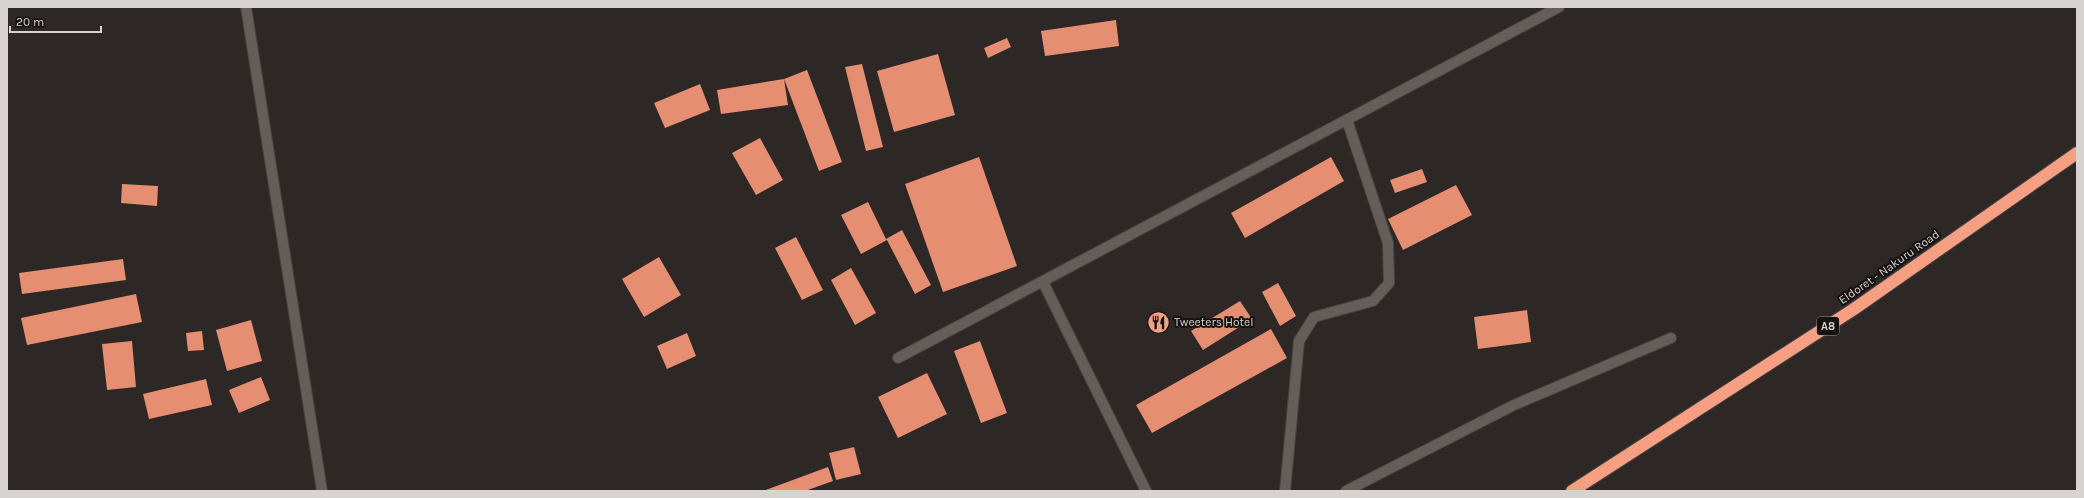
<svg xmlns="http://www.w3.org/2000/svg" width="2084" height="498" viewBox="0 0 2084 498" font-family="Karla,sans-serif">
<rect width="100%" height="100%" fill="#2d2725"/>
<!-- building -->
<path fill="#e68e71" d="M1116 20 1119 46 1045 56 1041 31Z
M1007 38 1011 47 988 58 984 48Z
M938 54 955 115 894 132 877 71Z
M862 64 883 147 866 151 845 67Z
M807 70 842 162 819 171 784 79Z
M784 79 788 105 721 114 717 90Z
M700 84 710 110 665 128 654 103Z
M760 138 783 180 756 195 732 153Z
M979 157 1017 266 943 292 905 184Z
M1331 157 1344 181 1245 238 1231 213Z
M1422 169 1427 182 1395 193 1390 180Z
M122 184 158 186 157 206 121 203Z
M1456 185 1472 215 1403 250 1388 219Z
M868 202 886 239 902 230 931 285 915 294 887 240 861 254 841 215Z
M796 237 823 290 802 300 775 248Z
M659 257 681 295 644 317 622 279Z
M123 259 126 280 22 294 19 273Z
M851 268 876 313 855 325 831 280Z
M1278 283 1296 316 1280 326 1262 292Z
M136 294 142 322 27 345 21 318Z
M1240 301 1252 319 1203 350 1191 331Z
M1527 310 1531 342 1478 349 1474 317Z
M251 320 262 361 227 371 216 330Z
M1271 329 1287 358 1152 433 1136 405Z
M202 331 204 350 188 351 186 333Z
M687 333 696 356 667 369 657 346Z
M132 341 136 387 107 390 102 344Z
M980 341 1007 413 981 423 954 351Z
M927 373 947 414 898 438 878 397Z
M261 377 270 400 239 413 229 390Z
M206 379 212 405 149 419 143 394Z
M854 447 861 474 836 480 829 453Z
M828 467 833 481 805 491H763Z"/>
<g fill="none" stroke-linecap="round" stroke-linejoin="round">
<defs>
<path id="street" d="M246 7 322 491
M1043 282 1146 491
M898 358 1559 7
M1285 491 1299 341 1314 317 1373 301 1389 283 1388 243 1347 120
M1346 491 1514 405 1671 338"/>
<path id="highway" d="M1572 491 1854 309 2077 153"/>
</defs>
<!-- street casing -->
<use href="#street" stroke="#484341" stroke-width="12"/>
<!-- highway casing -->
<use href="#highway" stroke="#484341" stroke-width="14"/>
<!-- street -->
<use href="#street" stroke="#645d5a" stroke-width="10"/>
<!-- highway -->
<use href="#highway" stroke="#f79f83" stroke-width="12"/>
</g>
<!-- icons -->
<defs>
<symbol id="restaurant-disc" viewBox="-11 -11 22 22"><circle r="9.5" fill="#f39f84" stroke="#141110"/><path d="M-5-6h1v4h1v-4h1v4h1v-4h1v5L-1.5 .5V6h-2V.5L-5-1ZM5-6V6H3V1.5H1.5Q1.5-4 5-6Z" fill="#111"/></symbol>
</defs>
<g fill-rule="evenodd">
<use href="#restaurant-disc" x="1146" y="310" width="25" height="25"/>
</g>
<g text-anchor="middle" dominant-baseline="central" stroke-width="4" stroke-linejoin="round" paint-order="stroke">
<!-- shield labels -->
<rect fill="#141110" stroke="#9c9997" stroke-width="1" x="1817" y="317" width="22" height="18" rx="3"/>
<g font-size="11" font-weight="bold" fill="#d7d3d1">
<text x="1828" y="326">A8</text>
</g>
<!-- street labels -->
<g font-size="12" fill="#d7d3d1" stroke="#141110">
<text transform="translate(1889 267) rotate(-35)">Eldoret - Nakuru Road</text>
</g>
<!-- poi labels -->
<g font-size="12" fill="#d7d3d1" stroke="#141110" text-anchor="start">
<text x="1174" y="322">Tweeters Hotel</text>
</g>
</g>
<!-- border -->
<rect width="2084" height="498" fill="none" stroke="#d7d3d1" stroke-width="16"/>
<!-- scale -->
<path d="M10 26v6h91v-6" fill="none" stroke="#d7d3d1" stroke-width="2"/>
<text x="16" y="26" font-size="12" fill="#d7d3d1" stroke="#141110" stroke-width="3" paint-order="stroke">20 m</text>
</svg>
